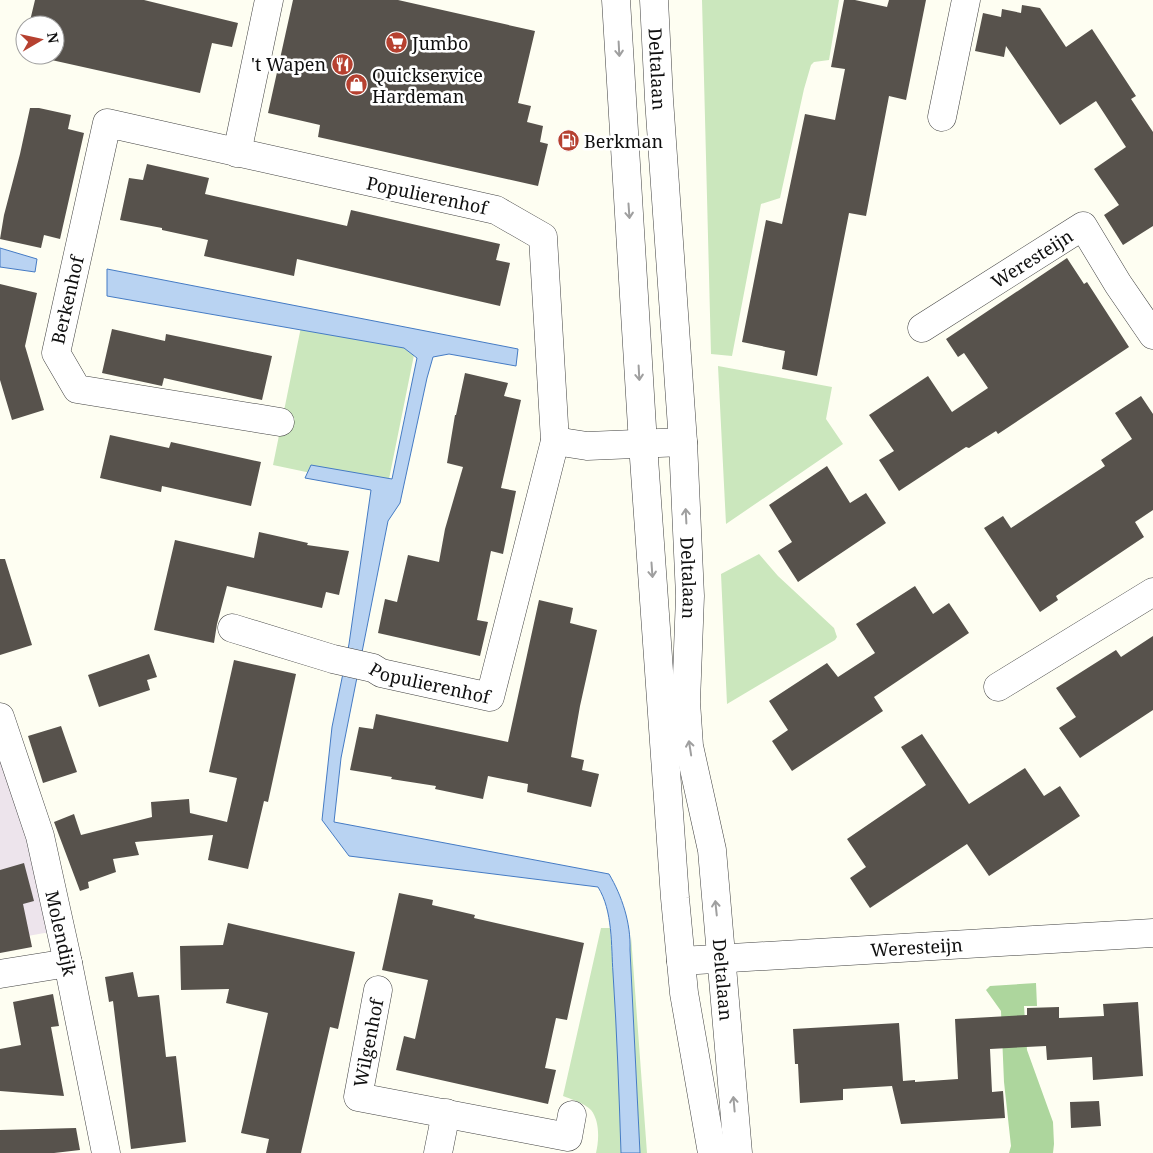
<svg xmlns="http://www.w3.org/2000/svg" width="1153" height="1153" viewBox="0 0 1153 1153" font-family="'Noto Serif',serif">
<rect width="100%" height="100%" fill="#fefef2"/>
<!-- industrial -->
<path fill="#ede4ec" d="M0 715 50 932 0 941Z"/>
<!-- green -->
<path fill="#cbe7bd" d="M702 0H839L829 60 814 62 811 65 804 89 780 198 761 204 732 356 711 354Z
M302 322 416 345 387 489 273 465Z
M718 366 832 387 826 419 843 444 726 524Z
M759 554 778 576 834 628 837 637 835 640 727 704 721 574Z
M601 928H610L617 1032 621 1153H596C599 1141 600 1121 591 1110 584 1103 571 1099 563 1096Z
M631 936 647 1153H640L630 950Z"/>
<!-- forest -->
<path fill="#add69d" d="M1036 983 1037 1006H1024L1027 1050 1053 1122 1054 1144 1053 1153H1009L1011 1146 1004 1082 1001 1011 986 990 990 986Z"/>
<!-- water -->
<path fill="#b9d3f2" stroke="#457bc4" d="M0 248 37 259 35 272 0 267Z
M107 269 518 349 516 366 449 354 433 357 427 378 400 503 388 521 341 758 334 822 609 874C622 896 631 923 630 950L640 1153H621C619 1093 617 1033 613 973 611 945 613 911 598 887L349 856 322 820 332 727 349 644 371 490 305 478 311 465 392 479 417 358 404 348 107 296Z"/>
<!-- building -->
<path fill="#57524c" d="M35 0H144L238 23 232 47 212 43 200 93 29 55H55V25H29Z
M293 0H398L535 31 518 103 531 106 527 122 543 126 540 142 548 144 538 186 318 137 320 125 268 113Z
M844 0H855L887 7 889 0H926L906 100 889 96 866 216 849 213 817 376 782 369 785 351 742 342 766 220 782 224 805 114 835 120 845 69 831 67Z
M1022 5 1040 8 1066 47 1092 29 1136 96 1131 99 1153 132V226L1123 245 1104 215 1119 205 1094 169 1126 147 1096 101 1060 125 1006 46 1004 57 975 51 983 13 1001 17 1002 9 1021 13Z
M30 108H39L71 115 68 129 84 133 60 239 44 235 41 248 0 239 4 215 20 154Z
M147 164 209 178 205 194 347 226 351 210 500 244 496 260 510 263 500 306 297 259 294 276 204 256 208 240 162 230V228L120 220 129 178 143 180Z
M1067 258 1084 284 1087 282 1129 347 998 434 996 431 969 448 966 447 899 491 879 460 894 451 869 415 928 376 952 412 988 388 964 353 958 357 946 339Z
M0 284 37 293 25 346 44 410 12 420 0 380Z
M112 329 165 341 166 334 272 356 262 400 164 378 162 386 102 373Z
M465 373 508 383 504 396 521 400 501 488 516 491 503 554 491 551 477 620 488 622 480 656 378 633 385 599 397 602 408 555 439 562 445 529 463 467 447 463 455 415H456Z
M1141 396 1153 414V510L1135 522 1144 537 1056 596 1058 600 1040 612 984 528 1003 516 1011 528 1105 466 1101 460 1132 439 1115 413Z
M110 435 169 448 171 442 261 462 251 506 162 486 161 492 100 478Z
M827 466 850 503 866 493 886 523 798 582 778 551 792 542 769 505Z
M259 532 308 543 307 545 349 551 339 595 326 592 322 608 227 586 217 624 214 643 154 630 175 540 254 558Z
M0 559H5L32 645 0 655Z
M915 586 933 614 949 603 969 633 874 697 883 711 792 771 772 741 788 730 769 701 827 663 838 677 875 653 856 624Z
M539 600 573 608 570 623 597 630 580 706 571 757 584 760 582 770 599 774 591 807 527 792 528 784 488 776 483 799 435 789 436 786 391 779 392 777 350 770 359 727 373 729 376 714 508 742Z
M1153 636V710L1080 758 1059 728 1076 717 1056 688 1116 650 1121 657Z
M149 654 157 677 147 680 150 690 99 707 88 675Z
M234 660 296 674 268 802 264 801 248 869 208 860 213 835 135 842 139 855 113 859 116 872 88 882 89 888 80 891 54 822 74 814 81 835 152 817 151 802 189 799 190 813 227 822 237 778 209 772Z
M61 726 77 772 43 783 28 736Z
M922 734 969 804 1025 768 1044 796 1060 786 1080 816 989 876 967 844 870 908 850 878 866 867 847 839 926 785 901 747Z
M24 863 34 901 23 904 32 947 0 953V870Z
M399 893 433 900 432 905 475 915 474 918 584 943 567 1020 556 1018 545 1068 556 1070 548 1104 396 1070 404 1036 415 1039 428 980 382 970Z
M228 923 355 952 338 1029 330 1027 301 1153H266L269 1139 241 1133 268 1013 226 1003 229 989 181 990 180 946 223 945Z
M133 972 138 997 159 995 166 1057 176 1056 186 1142 131 1149 113 1001 109 1002 105 977Z
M53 994 59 1026 51 1027 64 1096 0 1091V1049L21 1045 13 1002Z
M1138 1002 1143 1076 1093 1080 1092 1057 1047 1060 1046 1046 990 1049 992 1092 1003 1091 1005 1118 901 1124 892 1086 843 1089V1100L800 1103 798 1064H795L793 1029 899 1023 903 1081 915 1080V1082L958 1079 955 1019 1027 1015V1008L1059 1007V1018L1104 1016 1103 1004Z
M1099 1101 1101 1126 1071 1128 1070 1102Z
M76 1128 80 1150 54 1153H0V1130Z"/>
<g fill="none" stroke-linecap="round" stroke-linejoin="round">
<defs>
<g id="minor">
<path d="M942 117 966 0"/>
<path d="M237 153 269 0"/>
<path id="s1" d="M922 328 1083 226 1118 284 1153 335"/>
<path d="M555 441 587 446 683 442"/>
<path id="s2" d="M232 628 333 659 373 668 381 673 490 697 555 441 543 237 496 210 107 123 56 353 77 389 280 422"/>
<path d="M998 687 1153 592"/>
<path id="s3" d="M0 717 40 836 68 963 106 1153"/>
<path id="s4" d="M681 961 1153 933"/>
<path d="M0 974 68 963"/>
<path d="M378 990 358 1097 568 1137 572 1115"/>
<path d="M438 1153 446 1113"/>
</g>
<g id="tertiary">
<path d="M616 0 643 444 675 898 684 993 712 1153"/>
<path id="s5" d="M654 0 659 99 683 442 690 596 686 702 689 746 712 850 738 1153"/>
</g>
</defs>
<!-- minor casing -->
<use href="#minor" stroke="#424242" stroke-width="29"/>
<!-- tertiary casing -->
<use href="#tertiary" stroke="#424242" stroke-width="29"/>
<!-- minor -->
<use href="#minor" stroke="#fff" stroke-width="28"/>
<!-- tertiary -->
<use href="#tertiary" stroke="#fff" stroke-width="28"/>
</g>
<!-- one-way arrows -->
<defs><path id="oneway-shaft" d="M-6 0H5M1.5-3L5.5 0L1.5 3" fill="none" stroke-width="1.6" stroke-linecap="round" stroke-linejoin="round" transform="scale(1.25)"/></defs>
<g stroke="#9f9f9f">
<use href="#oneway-shaft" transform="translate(619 49) rotate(87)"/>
<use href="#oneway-shaft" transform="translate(629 211) rotate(86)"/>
<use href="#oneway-shaft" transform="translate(639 373) rotate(87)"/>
<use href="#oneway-shaft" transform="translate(686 516) rotate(-93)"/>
<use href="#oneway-shaft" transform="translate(652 570) rotate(86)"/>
<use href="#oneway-shaft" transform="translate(690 748) rotate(-99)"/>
<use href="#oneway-shaft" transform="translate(716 908) rotate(-96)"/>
<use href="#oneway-shaft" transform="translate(734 1104) rotate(-95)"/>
</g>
<!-- icons -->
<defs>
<symbol id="supermarket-disc" viewBox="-11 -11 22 22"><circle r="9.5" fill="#b64130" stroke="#fff"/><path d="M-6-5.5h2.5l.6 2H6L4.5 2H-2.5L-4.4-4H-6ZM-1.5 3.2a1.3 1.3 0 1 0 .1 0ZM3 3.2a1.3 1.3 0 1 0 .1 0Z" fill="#fff"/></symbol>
<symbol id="restaurant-disc" viewBox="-11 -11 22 22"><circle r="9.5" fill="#b64130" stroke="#fff"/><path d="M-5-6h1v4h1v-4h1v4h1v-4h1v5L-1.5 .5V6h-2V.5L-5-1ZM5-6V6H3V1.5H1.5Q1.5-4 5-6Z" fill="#fff"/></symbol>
<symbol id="shop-disc" viewBox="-11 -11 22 22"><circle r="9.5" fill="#b64130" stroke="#fff"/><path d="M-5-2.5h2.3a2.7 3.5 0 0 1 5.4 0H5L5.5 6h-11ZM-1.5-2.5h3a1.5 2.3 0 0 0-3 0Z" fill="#fff"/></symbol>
<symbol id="fuel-disc" viewBox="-11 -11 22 22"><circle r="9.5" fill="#b64130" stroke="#fff"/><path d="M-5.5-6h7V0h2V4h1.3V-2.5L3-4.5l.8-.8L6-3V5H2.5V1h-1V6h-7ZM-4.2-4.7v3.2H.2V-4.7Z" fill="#fff"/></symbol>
</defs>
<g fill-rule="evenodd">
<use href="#supermarket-disc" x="384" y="30" width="25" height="25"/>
<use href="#restaurant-disc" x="330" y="52" width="25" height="25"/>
<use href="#shop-disc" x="344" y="72" width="25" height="25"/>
<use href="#fuel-disc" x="556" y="128" width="25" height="25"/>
</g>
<g text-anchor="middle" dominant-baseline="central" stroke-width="5" stroke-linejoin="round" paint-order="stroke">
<!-- poi labels -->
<g font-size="18" fill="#0f0f0f" stroke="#fff" text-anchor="start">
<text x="412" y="43">Jumbo</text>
<text x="326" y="64" text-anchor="end">'t Wapen</text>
<text x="372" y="75">Quickservice<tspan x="372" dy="21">Hardeman</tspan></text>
<text x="584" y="141">Berkman</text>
</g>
<!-- street labels -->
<g font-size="18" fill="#0f0f0f" stroke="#fff">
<text stroke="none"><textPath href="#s5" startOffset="69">Deltalaan</textPath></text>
<text transform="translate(427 195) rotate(12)">Populierenhof</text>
<text stroke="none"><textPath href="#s1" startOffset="130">Weresteijn</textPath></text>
<text transform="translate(67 300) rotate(-77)">Berkenhof</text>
<text stroke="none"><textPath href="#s5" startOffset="579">Deltalaan</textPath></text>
<text stroke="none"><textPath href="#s2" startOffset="206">Populierenhof</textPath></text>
<text stroke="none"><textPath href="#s3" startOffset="225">Molendijk</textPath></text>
<text stroke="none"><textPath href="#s4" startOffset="236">Weresteijn</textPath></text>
<text stroke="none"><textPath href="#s5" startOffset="984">Deltalaan</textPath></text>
<text transform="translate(368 1043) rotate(-79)">Wilgenhof</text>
</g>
</g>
<!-- north arrow -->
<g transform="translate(40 40) rotate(81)"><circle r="24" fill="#ffffff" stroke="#9f9f9f"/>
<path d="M0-4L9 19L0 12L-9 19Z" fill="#b64130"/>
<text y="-8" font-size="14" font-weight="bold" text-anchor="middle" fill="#0f0f0f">N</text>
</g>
</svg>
